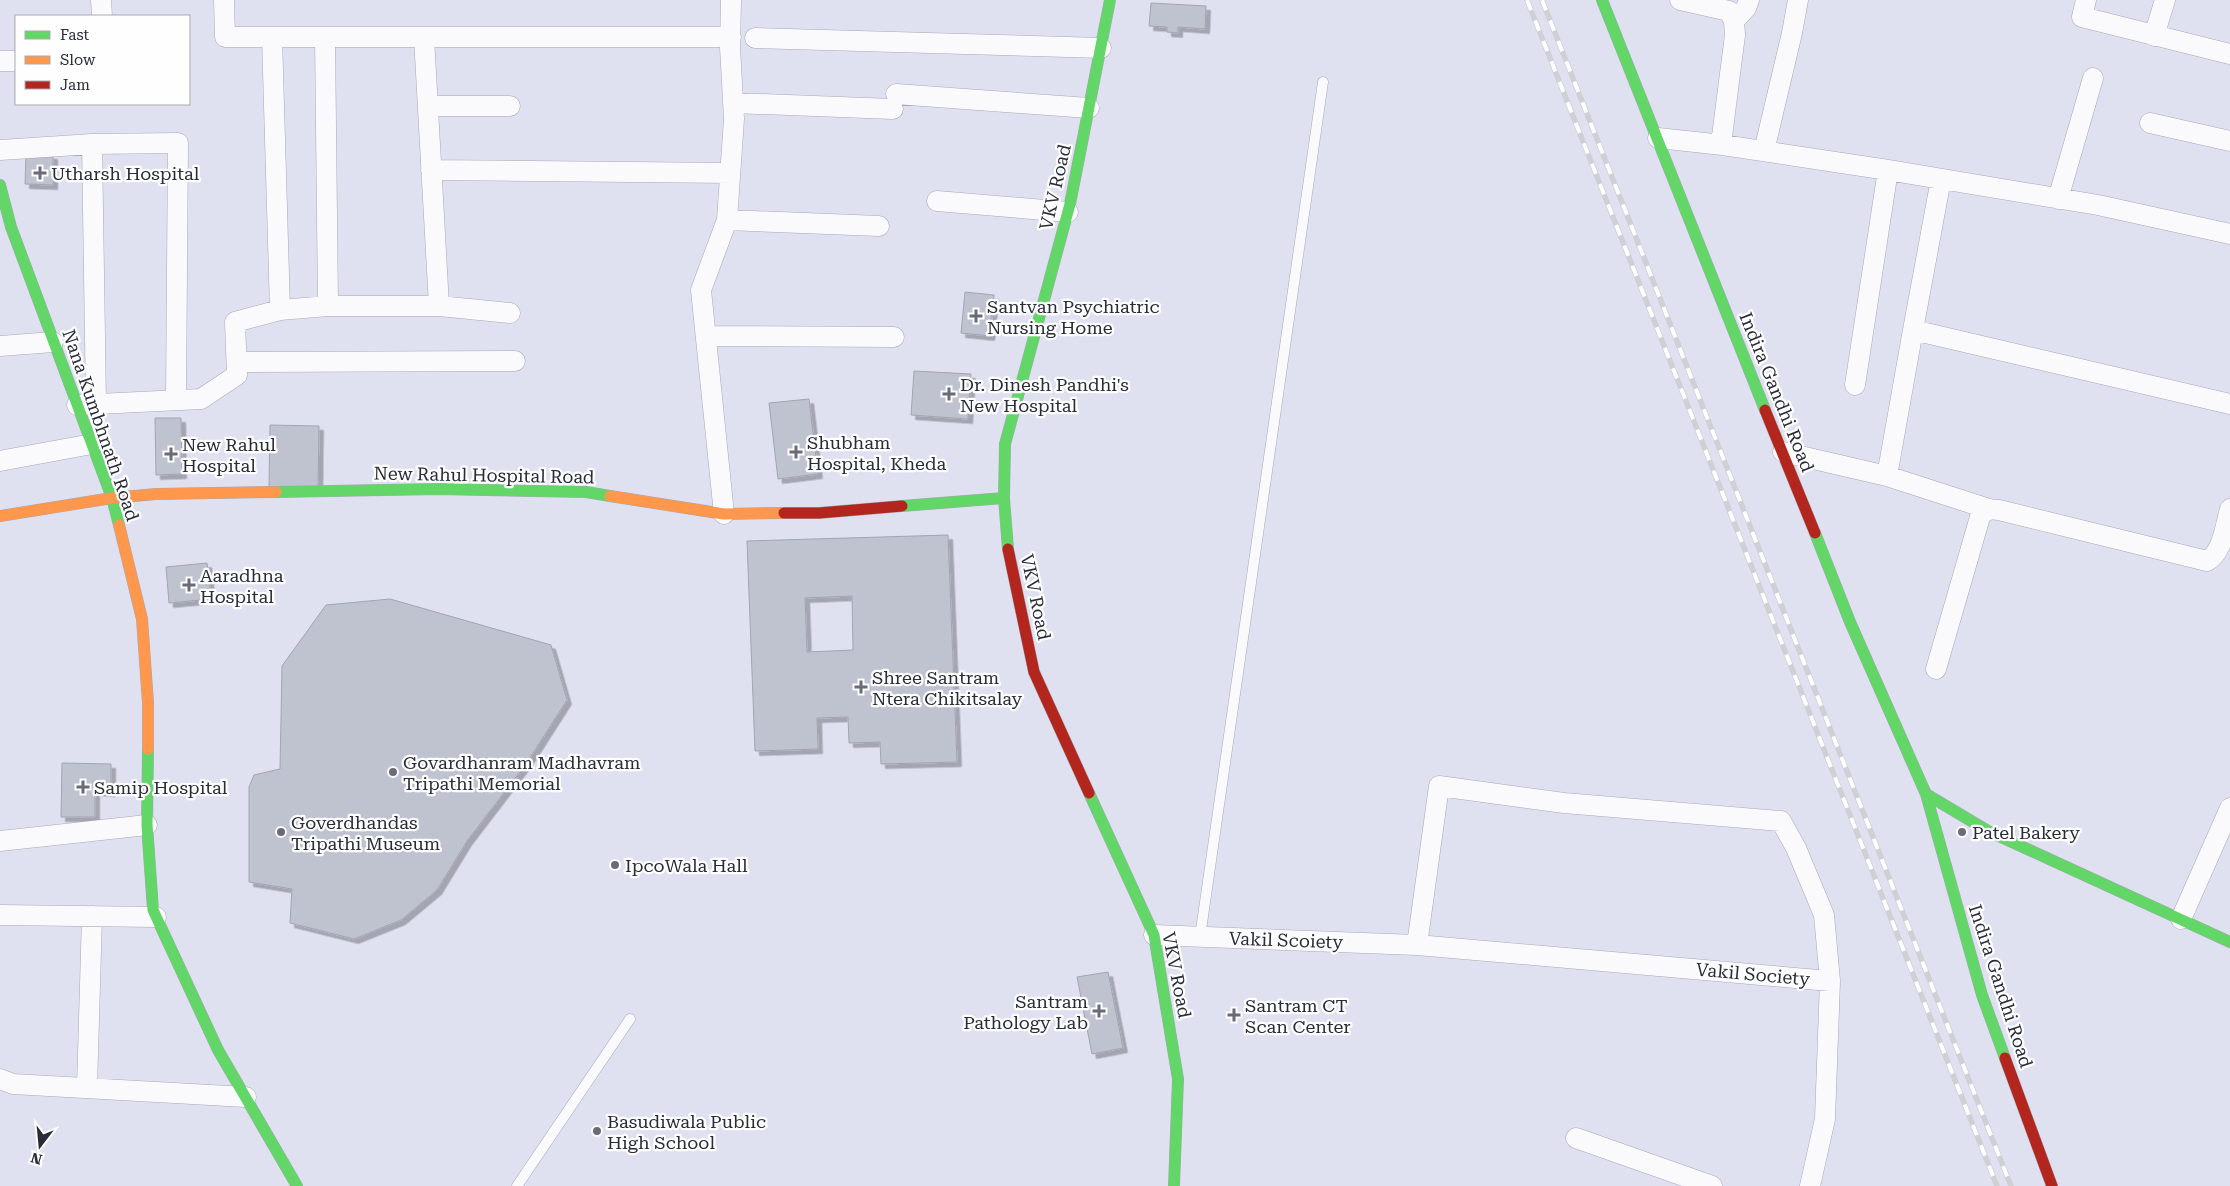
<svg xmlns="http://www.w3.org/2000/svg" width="2230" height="1186" viewBox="0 0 2230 1186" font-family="'Roboto Serif',serif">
<defs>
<filter id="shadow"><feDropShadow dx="4.5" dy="4.5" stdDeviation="0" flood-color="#0004"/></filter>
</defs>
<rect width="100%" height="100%" fill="#dfe1f1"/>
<!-- building -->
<path fill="#bfc3d0" stroke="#a1a5b2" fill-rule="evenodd" filter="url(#shadow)" d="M1151 3 1206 6 1205 29 1178 27V33L1167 32V27L1149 26Z
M26 154 53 155V185L25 184Z
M965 292 994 295 990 336 961 333Z
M914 371 971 374 968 419 911 415Z
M809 399 818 474 778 479 769 403Z
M155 418H181L182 474 156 475Z
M270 425 319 426 318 488 269 487Z
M948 535 957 762 881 764 880 742 849 743 848 717 817 718 818 749 755 751 747 541ZM852 596 853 650 807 652 805 598Z
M207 563 211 599 169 603 166 567Z
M390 599 551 645 567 700 526 764 467 841 437 890 401 920 354 939 290 923 292 889 249 882V787L254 775 280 769 282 666 326 605Z
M62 763 111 764V792L95 791V817H61Z
M1108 972 1123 1048 1092 1054 1077 977Z"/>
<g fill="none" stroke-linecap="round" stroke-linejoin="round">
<defs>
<path id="lane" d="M1200 937 1323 82
M517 1186 630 1019"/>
<path id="street" d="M101 0 102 16
M224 0 225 37H731
M1680 0 1729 11 1734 21 1735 35 1721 144
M2086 0 2082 17 2230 54
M1734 21 1746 8 1749 0
M2154 36 2165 0
M272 37 280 310
M325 37 328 306
M424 37 439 306
M755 38 1101 48
M0 61H16
M896 94 1089 108
M733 103 893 109
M428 106H510
M2150 123 2230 141
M1658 138 1723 145 1888 170 2098 205 2230 234
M92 144 96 404
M0 150 92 144 178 143 176 400
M1764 151 1792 33 1798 0
M431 170 730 173
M2058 199 2093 78
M937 201 1068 212
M727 220 879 226
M1913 330 1941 179
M706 336 894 337
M0 346 53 342
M237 362 515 361
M1855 385 1888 170
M77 405 201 399 237 375 235 322 280 310 328 306H439L510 313
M1783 452 1887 476 1913 330 2230 404
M0 461 92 444
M1887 476 1989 509
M724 514 701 290 727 220 734 119 730 47 731 0
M1936 669 1980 517C1985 509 1990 509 1999 510L2207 561C2223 552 2225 526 2230 509
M1439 786 1564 803 1781 821 1796 848 1824 915 1830 981 1417 945Z
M0 841 147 825
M0 915 156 917
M2181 919 2230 808
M1154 935 1417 945
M0 1079 13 1084 246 1097
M87 1088 92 916
M1576 1138 1712 1186
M1810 1186 1825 1119 1830 981"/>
<path id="fast" d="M1602 0 1765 410
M0 185 11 227 112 498 119 525
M276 492 438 489 586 492 610 496
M902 506 1004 498
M1815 533 1850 622 1926 794 1982 995 2005 1058
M1008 549 1004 498 1005 444 1070 204 1110 0
M148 749 147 825 153 910 218 1050 297 1186
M1089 793 1154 935 1178 1079 1174 1186
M1926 794 1988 831 2230 942"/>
<path id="slow" d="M610 496 724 514 784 513
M0 516 112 498 156 494 276 492
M119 525 142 619 148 703V749"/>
<path id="jam" d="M1765 410 1815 533
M784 513H819L902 506
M1008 549 1034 672 1089 793
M2005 1058 2052 1186"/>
</defs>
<!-- lane casing -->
<use href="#lane" stroke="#a7a8b6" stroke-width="11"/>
<!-- street casing -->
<use href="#street" stroke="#a7a8b6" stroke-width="21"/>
<!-- fast casing -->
<use href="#fast" stroke="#a7a8b6" stroke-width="12"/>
<!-- slow casing -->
<use href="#slow" stroke="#a7a8b6" stroke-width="12"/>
<!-- jam casing -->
<use href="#jam" stroke="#a7a8b6" stroke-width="12"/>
<!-- lane -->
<use href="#lane" stroke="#fafafd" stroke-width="10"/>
<!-- street -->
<use href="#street" stroke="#fafafd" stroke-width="20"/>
<!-- fast -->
<use href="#fast" stroke="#63d668" stroke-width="11"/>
<!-- slow -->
<use href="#slow" stroke="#ff974d" stroke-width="11"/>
<!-- jam -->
<use href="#jam" stroke="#b3261e" stroke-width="11"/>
<defs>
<path id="rail" d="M1527 0 1997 1186
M1542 0 2011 1186"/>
</defs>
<!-- rail casing -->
<use href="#rail" stroke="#cfd0d5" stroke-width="5.5"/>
<!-- rail -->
<use href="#rail" stroke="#fefefe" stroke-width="4" stroke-dasharray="11" stroke-linecap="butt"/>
</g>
<!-- markers -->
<g fill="#696b79" stroke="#fefefe" stroke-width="2">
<path d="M37.5 165.5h5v5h5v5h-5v5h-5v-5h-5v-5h5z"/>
<path d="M973.5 308.5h5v5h5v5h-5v5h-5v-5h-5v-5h5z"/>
<path d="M946.5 386.5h5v5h5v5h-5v5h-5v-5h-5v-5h5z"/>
<path d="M793.5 444.5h5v5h5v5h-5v5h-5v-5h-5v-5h5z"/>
<path d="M168.5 446.5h5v5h5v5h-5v5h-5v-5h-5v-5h5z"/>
<path d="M186.5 577.5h5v5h5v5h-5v5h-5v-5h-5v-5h5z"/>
<path d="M858.5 679.5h5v5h5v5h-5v5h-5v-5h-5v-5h5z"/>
<circle cx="393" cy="772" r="5"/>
<path d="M80.5 779.5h5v5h5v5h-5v5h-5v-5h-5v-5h5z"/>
<circle cx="281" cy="832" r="5"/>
<circle cx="1962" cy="832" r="5"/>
<circle cx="615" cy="865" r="5"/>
<path d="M1096.5 1003.5h5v5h5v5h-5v5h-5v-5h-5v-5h5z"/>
<path d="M1231.5 1007.5h5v5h5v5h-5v5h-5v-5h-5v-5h5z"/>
<circle cx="597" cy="1131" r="5"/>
</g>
<g text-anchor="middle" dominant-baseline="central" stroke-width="4.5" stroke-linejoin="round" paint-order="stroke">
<!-- poi labels -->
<g font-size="18" fill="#292b39" stroke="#fefefe" text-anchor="start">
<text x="51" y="173">Utharsh Hospital</text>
<text x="987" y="306">Santvan Psychiatric<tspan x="987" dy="21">Nursing Home</tspan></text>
<text x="960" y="384">Dr. Dinesh Pandhi's<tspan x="960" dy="21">New Hospital</tspan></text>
<text x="807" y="442">Shubham<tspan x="807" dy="21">Hospital, Kheda</tspan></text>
<text x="182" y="444">New Rahul<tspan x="182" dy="21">Hospital</tspan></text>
<text x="200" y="575">Aaradhna<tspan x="200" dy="21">Hospital</tspan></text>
<text x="872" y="677">Shree Santram<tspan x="872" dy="21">Ntera Chikitsalay</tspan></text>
<text x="403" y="762">Govardhanram Madhavram<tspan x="403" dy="21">Tripathi Memorial</tspan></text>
<text x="94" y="787">Samip Hospital</text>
<text x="291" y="822">Goverdhandas<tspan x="291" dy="21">Tripathi Museum</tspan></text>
<text x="1972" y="832">Patel Bakery</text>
<text x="625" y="865">IpcoWala Hall</text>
<text x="1088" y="1001" text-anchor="end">Santram<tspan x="1088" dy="21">Pathology Lab</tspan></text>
<text x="1245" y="1005">Santram CT<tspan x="1245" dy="21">Scan Center</tspan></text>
<text x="607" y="1121">Basudiwala Public<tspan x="607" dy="21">High School</tspan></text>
</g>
<!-- street labels -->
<g font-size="18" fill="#292b39" stroke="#fefefe">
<text transform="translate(1055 187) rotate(-77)">VKV Road</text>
<text transform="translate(1777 392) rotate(68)">Indira Gandhi Road</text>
<text transform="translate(101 425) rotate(71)">Nana Kumbhnath Road</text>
<text transform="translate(484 475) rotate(1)">New Rahul Hospital Road</text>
<text transform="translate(1036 597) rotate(78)">VKV Road</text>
<text transform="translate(1286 940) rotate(2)">Vakil Scoiety</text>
<text transform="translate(1753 974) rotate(5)">Vakil Society</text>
<text transform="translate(1177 975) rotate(79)">VKV Road</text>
<text transform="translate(2001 986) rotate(72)">Indira Gandhi Road</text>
</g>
</g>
<!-- legend -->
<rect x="15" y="15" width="175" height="90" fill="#fefefe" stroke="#a9aaaf"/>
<rect x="25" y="31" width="25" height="8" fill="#63d668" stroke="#a9aaaf"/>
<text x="60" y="40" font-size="15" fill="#292b39">Fast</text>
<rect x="25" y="56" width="25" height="8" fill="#ff974d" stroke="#a9aaaf"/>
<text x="60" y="65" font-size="15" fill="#292b39">Slow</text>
<rect x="25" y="81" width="25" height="8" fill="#b3261e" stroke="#a9aaaf"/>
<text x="60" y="90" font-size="15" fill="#292b39">Jam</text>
<!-- north arrow -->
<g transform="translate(40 1146) rotate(196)" stroke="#fefefe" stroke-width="4" paint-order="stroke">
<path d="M0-4L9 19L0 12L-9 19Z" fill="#292b39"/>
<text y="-8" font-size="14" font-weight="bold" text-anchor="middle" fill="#292b39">N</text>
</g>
</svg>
